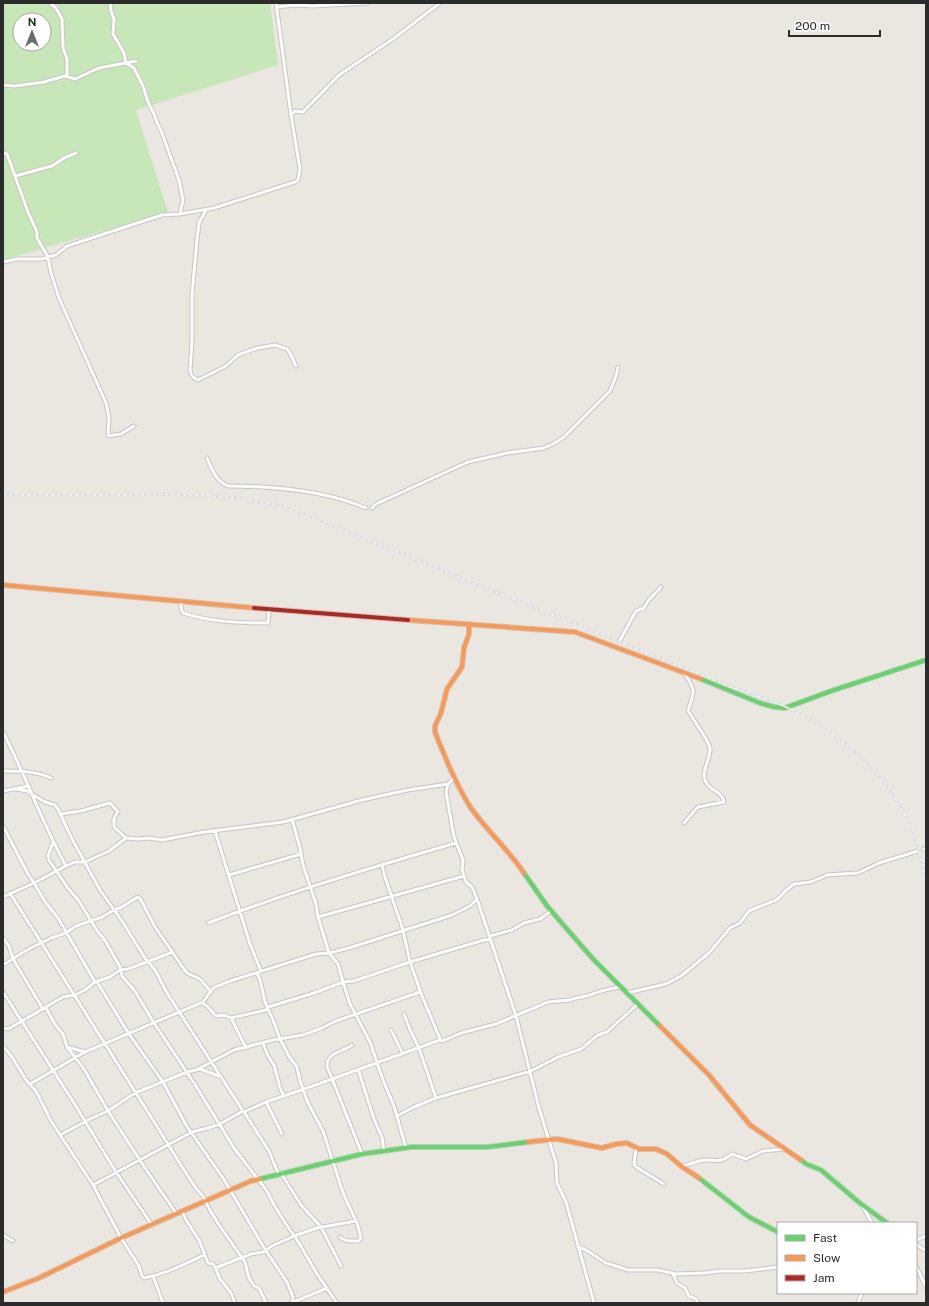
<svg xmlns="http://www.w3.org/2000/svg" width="929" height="1306" viewBox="0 0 929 1306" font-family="'Public Sans',sans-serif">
<rect width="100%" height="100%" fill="#eae7e1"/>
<!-- green -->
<path fill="#c7e7b8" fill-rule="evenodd" d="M3 3H270L278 65 136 110 168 212 3 260ZM20 20H44V44H20Z"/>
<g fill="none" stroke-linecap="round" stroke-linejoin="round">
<defs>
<path id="street" d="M50 3 56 8 62 19 63 48 67 59V76
M110 3 111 11 114 19 113 34 124 53 126 63 134 68 143 86 148 102 154 114 158 125 162 133 179 180 183 200 180 214
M277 7 295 5 313 6 368 3
M3 85 14 86 30 84 44 82 65 76 75 79 99 68 136 61
M291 115 295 111 303 112 339 75 393 39 440 3
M3 153 7 154 28 212 37 232V238L48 257 51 273 59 298 106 403 109 418 108 436 121 434 134 426
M15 176 52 166 64 158 76 153
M206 210 199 223 197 239 192 295V342L190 370C191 376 192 377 198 380L226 366 238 355 246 352 258 348 275 345 287 349 290 353 296 366
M3 262 17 259H42L56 255 67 246 162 215 180 214 214 208 295 182 298 180 300 169 291 115 276 3
M207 458C212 470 216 481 228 486 274 486 323 490 366 508
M372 508 376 504 468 462 507 453 544 448 555 443 564 437 610 391 616 376 618 367
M181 601V608L183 613C210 622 240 623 268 623L269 609
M620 640 636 611 644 608 648 601 661 587
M3 732C26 776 42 823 66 866
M3 771C19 771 36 771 51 778
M454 778 448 784 446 792 454 837 463 860 462 870 466 882 472 887 477 899 516 1016 539 1108 556 1163 557 1183 566 1202 594 1303
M17 789 27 791 45 802 55 805 58 809 72 839 100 890 122 921 145 958 155 970 167 993 243 1111
M3 791 29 786
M61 814 81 811 110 803 118 812 114 818V827L126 838
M292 819 300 848 303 865 316 904 318 917 329 953 338 964 343 982 354 981 410 962 484 940H490
M684 823 698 807 724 802C723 792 710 791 706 782 700 772 711 759 710 748 708 738 693 721 688 710 695 691 696 690 684 673
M3 826 27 872 46 903 58 918 95 982
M215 831 250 944 261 971
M53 842 48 856 49 860 67 887 79 901 96 929 106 942 120 967 122 976 135 991 154 1023 194 1083 234 1148 267 1191 274 1205 284 1221 299 1243 317 1274 337 1303
M924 849 926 848
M382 864 384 874 403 930 410 962 422 996 441 1041 445 1040 461 1033 496 1024 548 1002 570 1000C575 997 581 998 586 996 600 992 607 988 622 987
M229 875 301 854
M10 893C63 977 116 1061 168 1144 177 1159 186 1174 196 1188 200 1193 206 1198 207 1205L219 1225 245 1262 249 1278 254 1286 259 1288 266 1303
M3 897 34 883 66 866 75 862H85L109 851 126 838 137 839 149 838 162 840 204 832 283 822 362 800 408 790 448 784
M318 917 464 876
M208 923C289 892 373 867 456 843
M490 936 512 930 524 923 540 919 551 911
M3 938 9 946 13 959 43 1009
M3 965 27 950 51 938 66 933 76 926 102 917 114 910 122 907 131 901 138 897 141 900 155 927 184 969 187 973 200 979 211 992
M257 973 260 980 265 1002 273 1020 280 1039 290 1058 297 1067 300 1081 308 1103 323 1131 343 1193 357 1223 361 1238 359 1241C352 1241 345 1242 340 1237
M97 982 129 1034 163 1082 186 1125 223 1178 266 1251 287 1282 293 1297 292 1303
M3 992 74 1103 116 1172 152 1225
M627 993 666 984 681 976 709 953 730 928 740 923 749 911 776 900 780 897 785 891 794 884 811 882 827 875 858 873 879 863 918 851
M202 1003 207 1006 216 1016 224 1015 231 1018 246 1048
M46 1008 56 1026 63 1034 67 1047 84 1069 108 1111 147 1171 176 1213
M404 1014 411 1032 419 1048 436 1098
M231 1018 266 1010 268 1007 314 993 343 982 350 1004 370 1042 383 1080 394 1106 406 1148
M3 1029 10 1028 63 997 75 995 85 990 95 982 110 977 120 970 128 969 173 952
M391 1030 403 1054
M263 1043 268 1056 274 1065 280 1088 284 1096
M352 1045C343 1052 327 1052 327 1066L362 1154
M3 1046 12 1057 26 1080 36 1091 51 1121 93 1185 121 1238 139 1266 142 1276 144 1278C165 1274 185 1264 204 1255
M67 1047 85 1052
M198 1069 234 1050 273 1040 303 1035 322 1028 336 1021 420 992
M358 1069 374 1119 382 1137 384 1152
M30 1084 85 1052 203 1002 213 988 230 981 316 954 329 953 349 948 452 915 470 906 477 899
M266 1102 282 1134
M244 1112 269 1151 278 1173
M397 1116 414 1107 436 1098 531 1071 558 1057 581 1049 598 1035 607 1032 638 1004
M60 1135 92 1118 108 1111 135 1093 187 1072 200 1069 221 1077
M636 1148 634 1164 636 1167 664 1184
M681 1166C688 1165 693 1163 699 1161 715 1157 717 1166 732 1154L746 1159 763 1151 785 1149
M281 1173 301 1205 321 1227 341 1266
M93 1185 177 1140 192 1132 208 1128 220 1124 243 1111 244 1112 266 1102 310 1087 440 1040
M862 1205 872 1223
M182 1211 186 1220 199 1240 208 1263 213 1264 215 1267 220 1279 231 1293 235 1303
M3 1235 13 1241
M916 1240 926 1236
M916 1244 926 1251
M578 1247 586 1250 606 1263 628 1270H658L676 1274 705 1273 720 1271H745L778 1267
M916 1266 926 1287
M215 1268 251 1254 263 1252 272 1246 294 1236 317 1228 356 1221
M673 1274 677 1283 685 1288 689 1296 696 1299 698 1303
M153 1276 163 1303
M291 1303 327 1288
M858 1303 862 1293"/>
<path id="fast" d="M701 679 760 703 774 707 785 708 831 691 926 660
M524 873 547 906 593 959 660 1026
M801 1160 806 1164 821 1170 861 1204 887 1223
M699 1178 749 1217 778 1232
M260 1179 362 1154 412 1147H488L528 1142"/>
<path id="slow" d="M3 585 254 608
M408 620 575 632 701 679
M469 625V634L464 648 462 667 447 689 441 713 435 726V732C445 757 455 782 469 805 484 828 508 849 524 873
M660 1026 709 1075 750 1125 801 1160
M528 1142 557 1139 602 1148 616 1144 627 1143 639 1149H656L667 1154 681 1166 699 1178
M3 1292 39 1278 121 1238 251 1181 260 1179"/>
<path id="jam" d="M254 608 408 620"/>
</defs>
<!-- street casing -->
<use href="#street" stroke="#c7c6c6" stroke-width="5"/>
<!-- fast casing -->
<use href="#fast" stroke="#c7c6c6" stroke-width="6"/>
<!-- slow casing -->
<use href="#slow" stroke="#c7c6c6" stroke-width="6"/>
<!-- jam casing -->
<use href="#jam" stroke="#c7c6c6" stroke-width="6"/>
<!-- street -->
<use href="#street" stroke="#fcfbfa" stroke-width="3"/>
<!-- fast -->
<use href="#fast" stroke="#63d668" stroke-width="4"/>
<!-- slow -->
<use href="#slow" stroke="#ff974d" stroke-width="4"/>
<!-- jam -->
<use href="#jam" stroke="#b3261e" stroke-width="4"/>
<defs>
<path id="rail" d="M3 495C45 495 87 495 128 495 182 494 234 494 286 507L731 687C750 694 770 699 788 708 843 734 894 779 915 838 920 851 922 865 926 879"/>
</defs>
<!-- rail casing -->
<use href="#rail" stroke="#dededf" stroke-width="2.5"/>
<!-- rail -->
<use href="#rail" stroke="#fff" stroke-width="1" stroke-dasharray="3" stroke-linecap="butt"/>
</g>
<!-- border -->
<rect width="929" height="1306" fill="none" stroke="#2b2b2b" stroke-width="8"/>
<!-- legend -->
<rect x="777" y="1222" width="140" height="72" fill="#ffffff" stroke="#aaaaaa"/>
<rect x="785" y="1235" width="20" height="6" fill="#63d668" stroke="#aaaaaa"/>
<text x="813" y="1242" font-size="12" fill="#2b2b2b">Fast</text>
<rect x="785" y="1255" width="20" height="6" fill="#ff974d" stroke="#aaaaaa"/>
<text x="813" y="1262" font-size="12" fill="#2b2b2b">Slow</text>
<rect x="785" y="1275" width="20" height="6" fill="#b3261e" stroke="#aaaaaa"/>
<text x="813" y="1282" font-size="12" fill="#2b2b2b">Jam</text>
<!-- north arrow -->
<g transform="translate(32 32)"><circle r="19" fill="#ffffff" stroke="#aaaaaa"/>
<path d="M0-3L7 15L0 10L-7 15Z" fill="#6e6d6b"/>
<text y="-6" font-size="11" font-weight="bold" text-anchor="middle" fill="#2b2b2b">N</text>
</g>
<!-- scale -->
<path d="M789 30v6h91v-6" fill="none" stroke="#2b2b2b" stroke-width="2"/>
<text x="795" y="30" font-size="12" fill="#2b2b2b" stroke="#ffffff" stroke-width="3" paint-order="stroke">200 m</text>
</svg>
